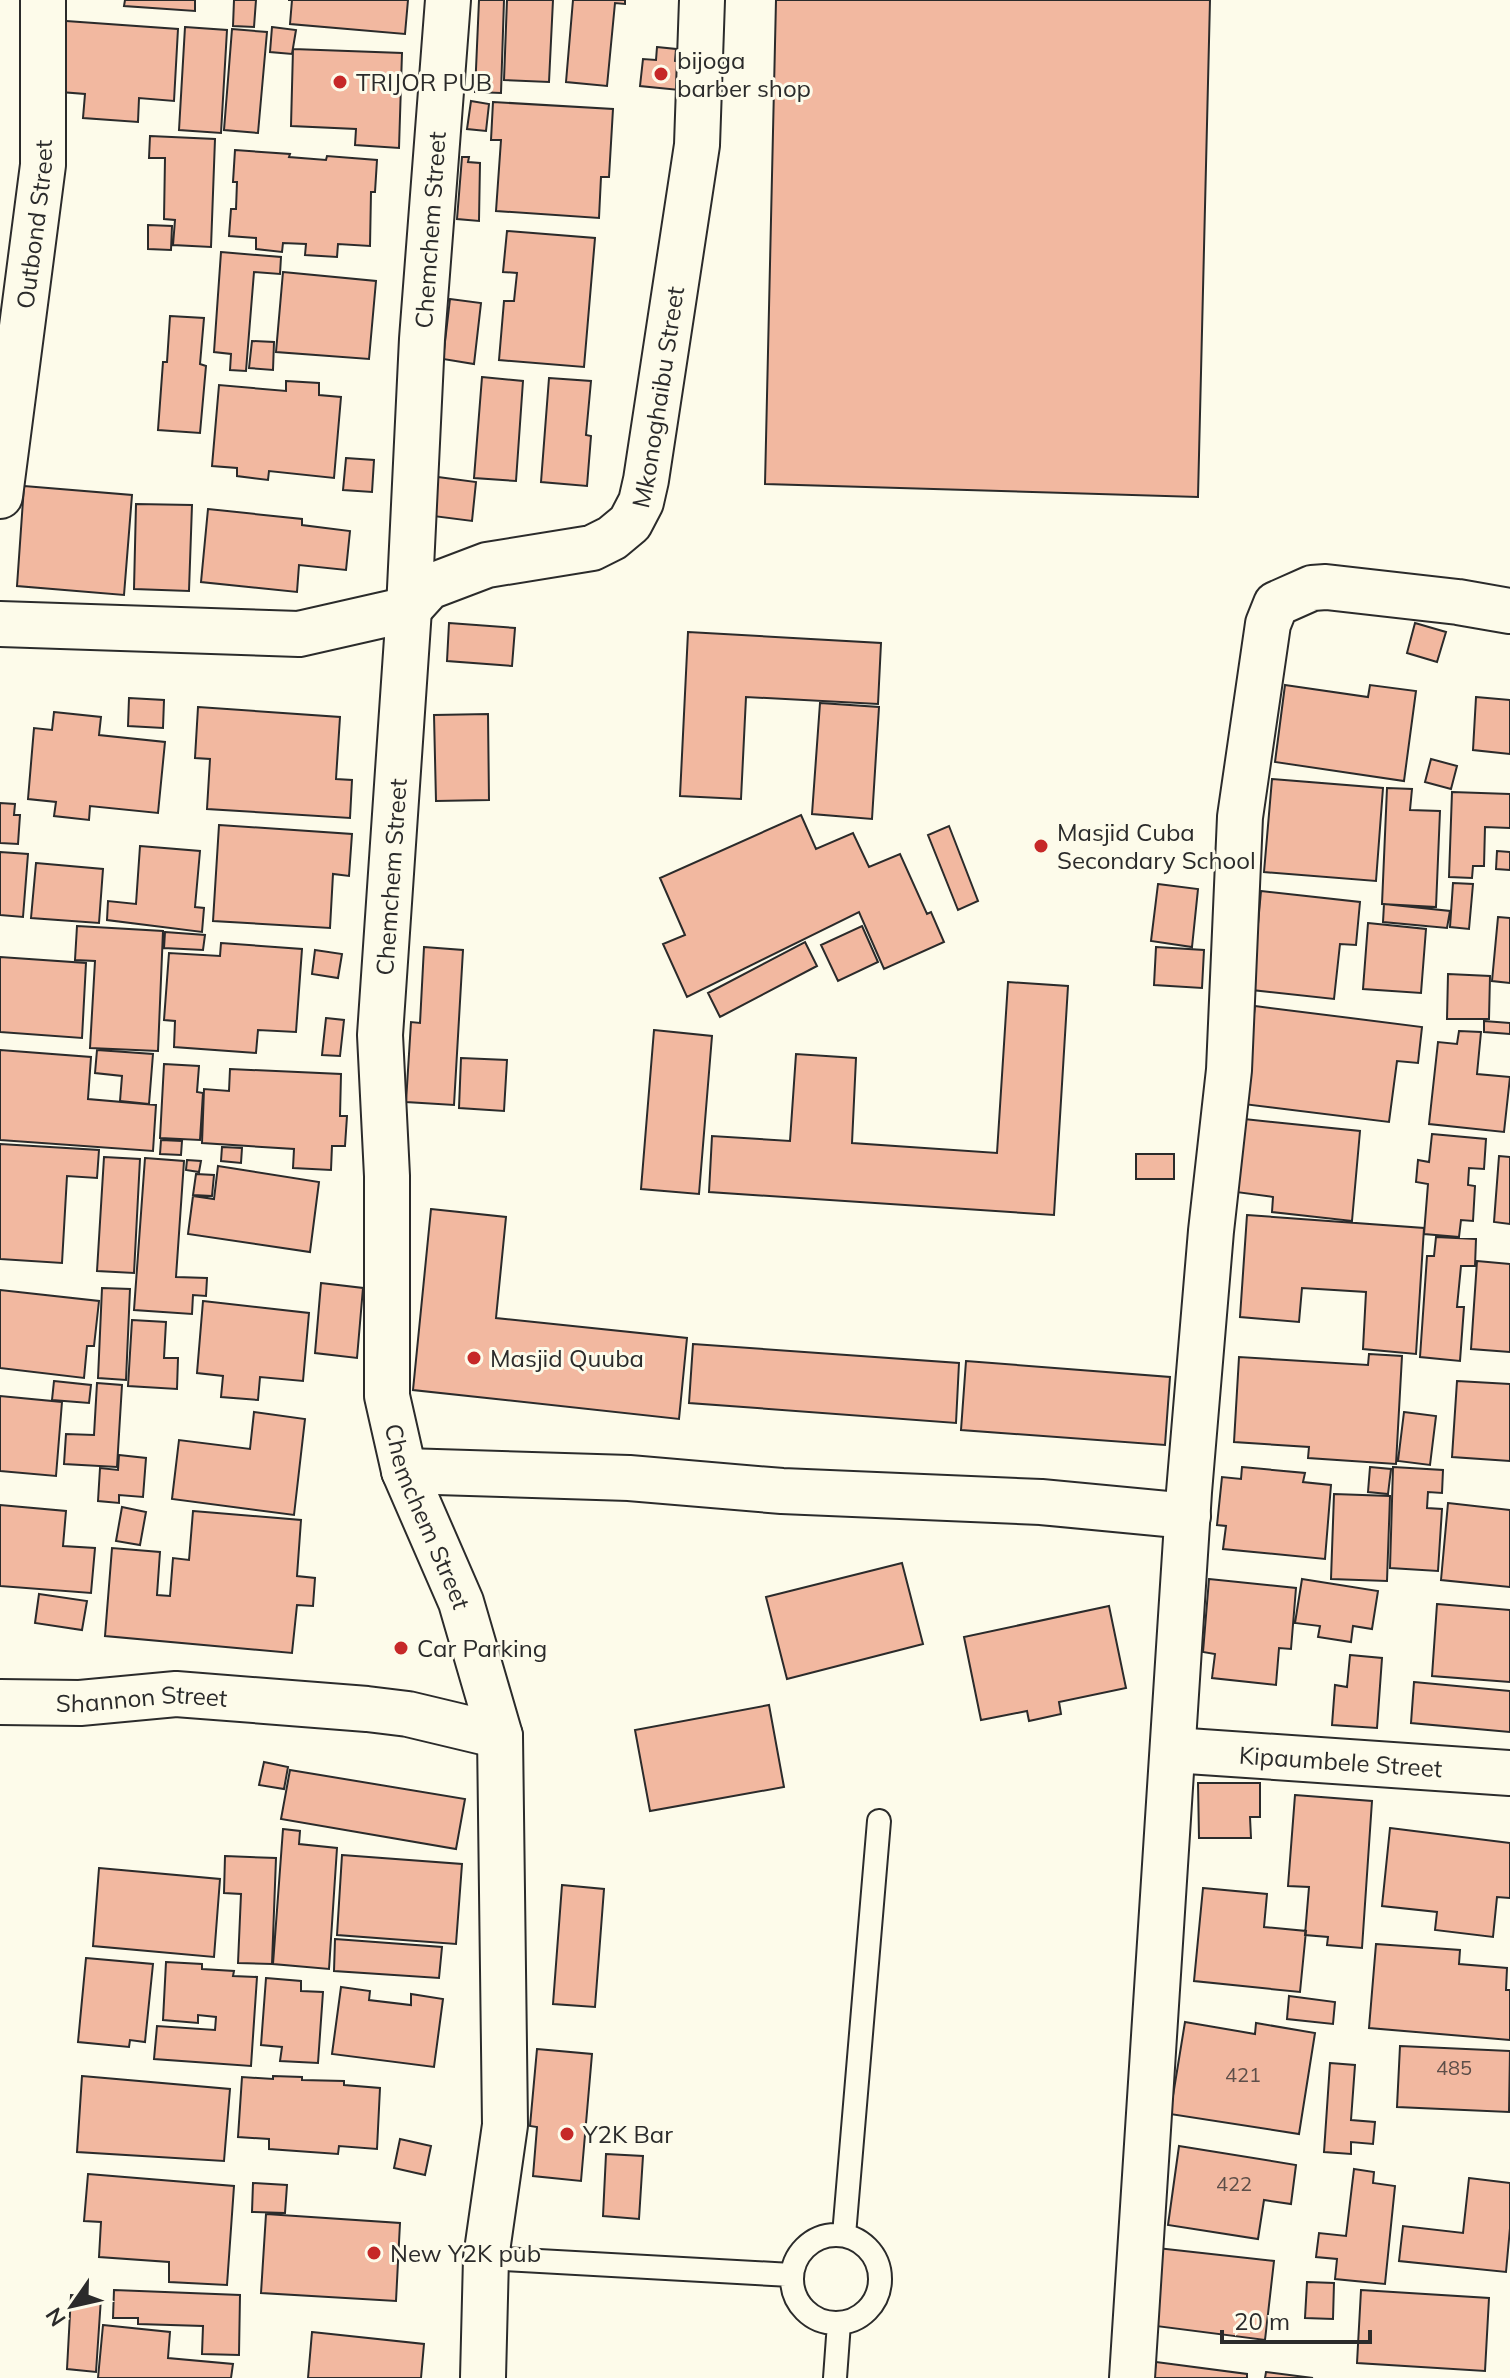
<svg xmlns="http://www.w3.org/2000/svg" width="1510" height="2378" viewBox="0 0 1510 2378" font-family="Mulish,sans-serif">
<rect width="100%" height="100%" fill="#fdfbea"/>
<!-- building -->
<path fill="#f2b8a0" stroke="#2b2b2b" stroke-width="2" d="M125 0H195V11L124 6Z
M234 0H256L254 27 233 26Z
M288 0H408L405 34 290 24 292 0Z
M479 0H504L501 93 475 92Z
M507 0H553L549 82 504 80Z
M573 0H625V4L615 3 607 86 566 82Z
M776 0H1210L1198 497 765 484Z
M52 20 178 29 174 101 139 98 138 122 83 118 85 94 48 91Z
M185 27 227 30 221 133 179 130Z
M272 27 296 30 292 54 270 52Z
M232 29 267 32 258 133 224 130Z
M657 47 676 49 675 61 681 62 679 90 640 86 643 59 656 60Z
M293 49 402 53 399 148 355 145 356 129 291 126Z
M471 101 489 104 486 131 467 129Z
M493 102 613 109 609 177H601L599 218 496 211 501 140H491Z
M150 136 215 139 211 247 173 245 175 220 164 219 165 158H149Z
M235 150 290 154 289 157 326 160 327 156 377 160 375 192H371L370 246 338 244 337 257 305 255 306 244 283 243 282 252 256 249V238L229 236 231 209H236L237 182H233Z
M462 157H469L468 162 480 163 479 221 457 219Z
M148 225 172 226 171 250 148 249Z
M507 231 595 238 584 367 499 360 504 301H514L517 273 503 272Z
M221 252 281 257 280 274 254 272 246 371 230 370 231 354 214 352Z
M283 272 376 281 369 359 276 352Z
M450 299 481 303 474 364 443 359Z
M170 316 204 318 200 364 206 366 200 433 158 430 163 362H167Z
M252 341 274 342 273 370 249 368Z
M482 377 523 381 516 481 474 478Z
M549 378 591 381 586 435 591 436 587 486 541 482Z
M286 381 319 383V395L341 397 334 478 269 471 268 480 237 476V468L212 466 219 385 286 391Z
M346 458 374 460 372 492 343 490Z
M438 477 476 482 472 521 433 516Z
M24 486 132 495 124 595 17 586Z
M136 504 192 505 189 591 134 589Z
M208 509 302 519V525L350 531 346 570 299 565 297 592 201 582Z
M449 623 515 628 512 666 447 661Z
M1415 623 1446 632 1437 662 1407 653Z
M688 632 881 643 878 704 746 697 741 799 680 796Z
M1285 685 1368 697 1370 685 1416 691 1404 781 1275 762Z
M1476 697 1510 700V754L1473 750Z
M129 698 164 700 163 728 128 726Z
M820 703 879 707 872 819 812 814Z
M198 707 340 717 336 779 352 780 350 818 207 809 210 759 195 758Z
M54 712 101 717 99 735 165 742 158 813 90 806 89 820 54 816 56 802 28 799 34 728 52 730Z
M488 714 489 800 436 801 434 715Z
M1431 759 1457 766 1451 789 1425 782Z
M1272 779 1383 788 1376 881 1264 872Z
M1387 788 1412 789 1410 810 1440 811 1436 907 1382 904Z
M1452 792 1510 794V828L1485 827 1484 866H1473L1472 878 1449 877Z
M0 803 15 804 14 815H20L18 844 0 843Z
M801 815 816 849 853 833 869 867 900 854 927 914 931 912 944 942 884 969 859 912 687 997 663 944 685 935 660 878Z
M219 825 352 834 349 876 333 874 330 928 213 921Z
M949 826 978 901 958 910 928 835Z
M140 846 200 851 195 907 204 908 202 932 107 920 108 901 136 904Z
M1497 851 1510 852V870L1496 869Z
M0 852 28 854 23 917 0 915Z
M36 863 103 869 99 923 31 918Z
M1453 883 1473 884 1469 929 1450 927Z
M1158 884 1198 889 1192 947 1151 941Z
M1261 891 1360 902 1356 945 1340 944 1334 999 1252 990Z
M1384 904 1450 911 1447 928 1383 922Z
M1498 917 1510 918V983L1492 981Z
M1368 923 1426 929 1421 993 1363 989Z
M77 926 163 931 158 1051 90 1048 95 961 75 960Z
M862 926 878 962 838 981 821 945Z
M165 932 205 935 203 950 164 948Z
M805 942 817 966 720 1017 708 993Z
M221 943 302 949 296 1032 258 1030 256 1053 174 1047 175 1021 164 1020 169 953 220 956Z
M424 947 463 950 454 1105 406 1102 411 1022 420 1023Z
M1156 947 1204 950 1202 988 1154 985Z
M315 950 342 954 338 978 312 974Z
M0 957 86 963 82 1038 0 1032Z
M1448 974 1490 976 1489 1019H1447Z
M1008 982 1068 986 1054 1215 709 1192 712 1136 790 1141 796 1054 856 1058 852 1143 997 1153Z
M1255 1006 1422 1027 1418 1063 1397 1061 1389 1122 1243 1104Z
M326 1018 344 1020 340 1056 322 1055Z
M1484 1021 1510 1023V1034L1484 1032Z
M654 1030 712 1036 699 1194 641 1189Z
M1459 1031 1481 1032 1477 1074 1510 1077 1504 1132 1429 1124 1438 1042 1457 1044Z
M0 1050 91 1057 88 1099 156 1105 153 1151 0 1140Z
M97 1050 153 1054 149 1104 120 1101 122 1076 95 1073Z
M461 1058 507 1060 504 1111 459 1108Z
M164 1064 199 1066 197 1092 203 1093 200 1140 160 1138Z
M230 1069 341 1074 340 1116H347L345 1146H332L331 1170 293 1168 294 1149 202 1143 204 1089 229 1091Z
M1244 1119 1360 1131 1352 1221 1272 1212 1273 1197 1236 1192Z
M1432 1134 1486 1139 1484 1169 1469 1168 1468 1185 1475 1186 1473 1221 1461 1220 1459 1237 1424 1234 1428 1184 1416 1182 1418 1160 1429 1162Z
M161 1140 182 1141 181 1155 160 1154Z
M0 1144 99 1150 97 1178 67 1176 62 1263 0 1259Z
M222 1147 242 1148 241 1163 221 1161Z
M1136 1154H1174V1179H1136Z
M1499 1156 1510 1157V1224L1494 1222Z
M104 1157 140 1159 134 1273 97 1271Z
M145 1158 184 1161 176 1277 207 1278 206 1296 193 1295 192 1314 134 1310Z
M187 1160 201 1161 199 1172 186 1170Z
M218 1166 319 1182 310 1252 188 1234 193 1196 214 1199Z
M196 1174 214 1175 212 1196 193 1195Z
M431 1209 506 1217 496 1318 687 1338 679 1419 413 1390Z
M1247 1215 1424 1228 1416 1354 1363 1349 1366 1292 1302 1288 1299 1322 1240 1317Z
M1436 1237 1476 1239 1475 1266H1461L1457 1307H1464L1460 1361 1420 1357 1427 1256H1434Z
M1477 1261 1510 1264V1352L1471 1349Z
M321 1283 363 1288 357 1358 315 1353Z
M102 1288 130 1289 126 1380 98 1378Z
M0 1290 99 1301 94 1346H87L84 1378 0 1368Z
M203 1301 309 1313 303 1381 260 1377 258 1400 221 1397 223 1376 197 1373Z
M132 1320 166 1322 164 1358H178L177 1389 128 1386Z
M693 1344 959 1363 956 1423 689 1403Z
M1369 1354 1402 1356 1396 1464 1308 1458 1309 1447 1234 1442 1239 1357 1368 1365Z
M966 1361 1170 1377 1165 1445 961 1430Z
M54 1381 91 1385 89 1403 52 1400Z
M1457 1381 1510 1384V1461L1452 1457Z
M97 1383 122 1385 117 1467 64 1464 66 1434 94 1435Z
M0 1396 62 1402 56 1476 0 1471Z
M254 1412 305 1419 294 1515 172 1499 179 1440 250 1449Z
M1404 1412 1436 1416 1430 1465 1398 1461Z
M119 1455 146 1458 143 1497 119 1495V1503L98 1501 100 1468 118 1470Z
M1242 1467 1305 1473 1303 1482 1331 1485 1325 1559 1223 1549 1226 1526 1217 1525 1222 1477 1241 1479Z
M1370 1467 1391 1469 1388 1494 1368 1492Z
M1393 1467 1443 1470 1442 1493 1428 1492 1427 1508 1442 1509 1438 1571 1390 1568Z
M1334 1494 1390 1496 1387 1581 1331 1579Z
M1448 1503 1510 1510V1587L1441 1580Z
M0 1505 66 1511 63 1546 95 1548 91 1593 0 1586Z
M122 1507 146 1512 140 1545 116 1541Z
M193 1511 301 1520 297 1576 315 1578 313 1606 297 1605 292 1653 105 1636 112 1548 160 1552 157 1595 170 1596 173 1558 189 1560Z
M902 1563 923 1644 787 1679 766 1597Z
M1209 1579 1296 1588 1291 1649 1279 1648 1276 1685 1212 1678 1215 1654 1203 1652Z
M1302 1579 1378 1591 1372 1629 1353 1626 1351 1642 1318 1637 1320 1626 1295 1623Z
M39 1594 87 1601 82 1630 35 1623Z
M1437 1604 1510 1610V1682L1432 1676Z
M1109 1606 1126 1688 1059 1702 1061 1714 1029 1721 1027 1711 981 1720 964 1637Z
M1350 1655 1382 1658 1377 1728 1332 1725 1335 1685 1347 1687Z
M1414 1682 1510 1691V1732L1411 1723Z
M769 1705 784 1787 650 1811 635 1730Z
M264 1762 288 1767 284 1789 259 1785Z
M290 1770 465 1799 456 1849 281 1819Z
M1198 1783H1260V1817H1250L1251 1838H1199Z
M1295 1795 1372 1801 1362 1948 1327 1945 1328 1937 1305 1935 1309 1887 1288 1886Z
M1390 1828 1510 1843V1898L1497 1897 1493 1937 1435 1930 1437 1912 1382 1906Z
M283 1829 300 1831 299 1844 337 1848 329 1969 273 1964Z
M342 1855 462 1864 456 1944 337 1935Z
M225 1856 276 1858 272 1964 238 1963 241 1894 224 1893Z
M99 1868 220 1879 214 1957 93 1946Z
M562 1885 604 1889 595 2007 553 2004Z
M1203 1888 1267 1894 1264 1927 1306 1931 1300 1992 1194 1981Z
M335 1939 442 1947 439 1978 334 1971Z
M1376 1944 1460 1950 1459 1964 1507 1968 1506 1990H1510V2040L1369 2028Z
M86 1958 153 1964 145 2042 130 2040 129 2047 78 2042Z
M166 1962 202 1964V1969L234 1971 233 1976 257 1977 251 2066 154 2059 157 2026 215 2030 216 2017 198 2015V2023L163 2020Z
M266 1978 301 1981V1991L323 1992 318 2063 280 2061 282 2047 261 2045Z
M341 1987 370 1991 369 2000 411 2005V1994L443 1999 434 2067 332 2054Z
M1289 1996 1335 2002 1333 2024 1287 2019Z
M1185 2022 1255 2034 1256 2023 1315 2033 1299 2134 1170 2114Z
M1400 2046 1510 2051 1509 2112 1397 2107Z
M537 2049 592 2054 581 2181 533 2176 537 2127 530 2126Z
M1330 2063 1355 2065 1351 2120 1375 2122 1373 2144 1351 2142V2154L1324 2152Z
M82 2076 230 2089 224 2161 77 2152Z
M273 2076 302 2077V2080L344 2081V2085L380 2088 377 2149 339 2146 338 2154 269 2149V2139L238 2137 242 2077 273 2079Z
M400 2139 431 2146 425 2175 394 2168Z
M1179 2146 1296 2165 1291 2204 1264 2200 1258 2239 1168 2225Z
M606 2154 643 2156 639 2219 603 2216Z
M1354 2169 1374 2172 1373 2183 1395 2186 1385 2284 1335 2279 1337 2259 1316 2257 1319 2233 1346 2236Z
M88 2174 234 2186 227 2285 169 2282V2262L99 2257 101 2222 84 2221Z
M1469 2178 1510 2183V2228L1506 2272 1399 2261 1403 2226 1463 2233Z
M253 2183 287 2185 285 2213 252 2212Z
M266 2214 400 2223 396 2301 261 2293Z
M1157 2248 1274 2261 1265 2340 1148 2325Z
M1307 2282 1334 2283 1333 2319 1305 2318Z
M114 2290 240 2295 239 2355 202 2354 203 2326 138 2324V2318H113Z
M1361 2290 1489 2298 1485 2371 1357 2363Z
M71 2295 101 2298 96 2372 67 2369Z
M103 2325 170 2332 168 2358 233 2364 231 2378H98Z
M312 2332 424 2344 421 2378H308Z
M1156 2362 1247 2374V2378H1154Z
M1266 2372 1313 2378H1265Z"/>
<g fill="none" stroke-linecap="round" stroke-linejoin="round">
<defs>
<path id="service" d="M792 2279a44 44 0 1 1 88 0a44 44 0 1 1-88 0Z
M844 2235 879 1821
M486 2258 791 2275
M835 2378 839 2323"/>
<g id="minor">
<path id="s1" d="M448 0 422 339 409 609 380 1035 387 1176V1396L404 1471 461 1602 500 1736 505 2125 486 2258 483 2378"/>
<path id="s2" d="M0 496 43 165V0"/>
<path id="s3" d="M0 624 299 634 409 609 429 587 487 565 592 548 612 538 630 523 641 502 646 480 697 145 702 0"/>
<path d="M404 1471 629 1478 782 1491 1041 1502 1188 1516"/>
<path id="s4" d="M0 1702 80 1703 176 1694 367 1709 408 1714 500 1736"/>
<path id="s5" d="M1173 1750 1510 1773"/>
<path d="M1132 2378 1189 1492 1211 1231 1229 1070 1240 817 1268 624 1276 604 1312 588 1326 587 1458 602 1510 611"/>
</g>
</defs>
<!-- service casing -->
<use href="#service" stroke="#2b2b2b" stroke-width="26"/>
<!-- minor casing -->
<use href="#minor" stroke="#2b2b2b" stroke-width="48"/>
<!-- service -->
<use href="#service" stroke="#fdfbea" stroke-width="22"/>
<!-- minor -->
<use href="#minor" stroke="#fdfbea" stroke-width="44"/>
</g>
<!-- markers -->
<g fill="#c62828" stroke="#fdfbea" stroke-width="3">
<circle cx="661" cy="74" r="8"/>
<circle cx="340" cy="82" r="8"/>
<circle cx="1041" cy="846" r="8"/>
<circle cx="474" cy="1358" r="8"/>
<circle cx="401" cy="1648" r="8"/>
<circle cx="567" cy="2134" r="8"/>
<circle cx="374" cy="2253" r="8"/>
</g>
<g text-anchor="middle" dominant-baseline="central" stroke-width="6" stroke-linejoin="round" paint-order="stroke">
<!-- number labels -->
<g font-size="20" fill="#5d4e48">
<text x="1454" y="2067">485</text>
<text x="1243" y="2074">421</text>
<text x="1234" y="2183">422</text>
</g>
<!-- poi labels -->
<g font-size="24" fill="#2b2b2b" stroke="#fdfbea" text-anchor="start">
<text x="677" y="60">bijoga<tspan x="677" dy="28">barber shop</tspan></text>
<text x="356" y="82">TRIJOR PUB</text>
<text x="1057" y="832">Masjid Cuba<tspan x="1057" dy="28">Secondary School</tspan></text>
<text x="490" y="1358">Masjid Quuba</text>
<text x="417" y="1648">Car Parking</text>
<text x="583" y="2134">Y2K Bar</text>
<text x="390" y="2253">New Y2K pub</text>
</g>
<!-- street labels -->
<g font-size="24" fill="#2b2b2b" stroke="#fdfbea">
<text stroke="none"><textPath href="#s2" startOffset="274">Outbond Street</textPath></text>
<text transform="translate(430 230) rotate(-86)">Chemchem Street</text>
<text stroke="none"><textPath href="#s3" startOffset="786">Mkonoghaibu Street</textPath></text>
<text transform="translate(391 877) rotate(-86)">Chemchem Street</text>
<text stroke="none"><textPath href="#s1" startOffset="1526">Chemchem Street</textPath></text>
<text stroke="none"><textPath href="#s4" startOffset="142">Shannon Street</textPath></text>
<text stroke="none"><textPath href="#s5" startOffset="168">Kipaumbele Street</textPath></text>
</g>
</g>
<!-- north arrow -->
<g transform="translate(72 2306) rotate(236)" stroke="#fdfbea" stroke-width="6" paint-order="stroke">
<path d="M0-6L14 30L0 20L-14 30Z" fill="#2b2b2b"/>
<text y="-12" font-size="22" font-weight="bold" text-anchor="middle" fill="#2b2b2b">N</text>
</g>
<!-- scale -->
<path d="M1222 2330v12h148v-12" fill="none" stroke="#2b2b2b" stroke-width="4"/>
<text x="1234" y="2330" font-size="24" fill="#2b2b2b" stroke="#fdfbea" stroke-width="6" paint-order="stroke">20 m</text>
</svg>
